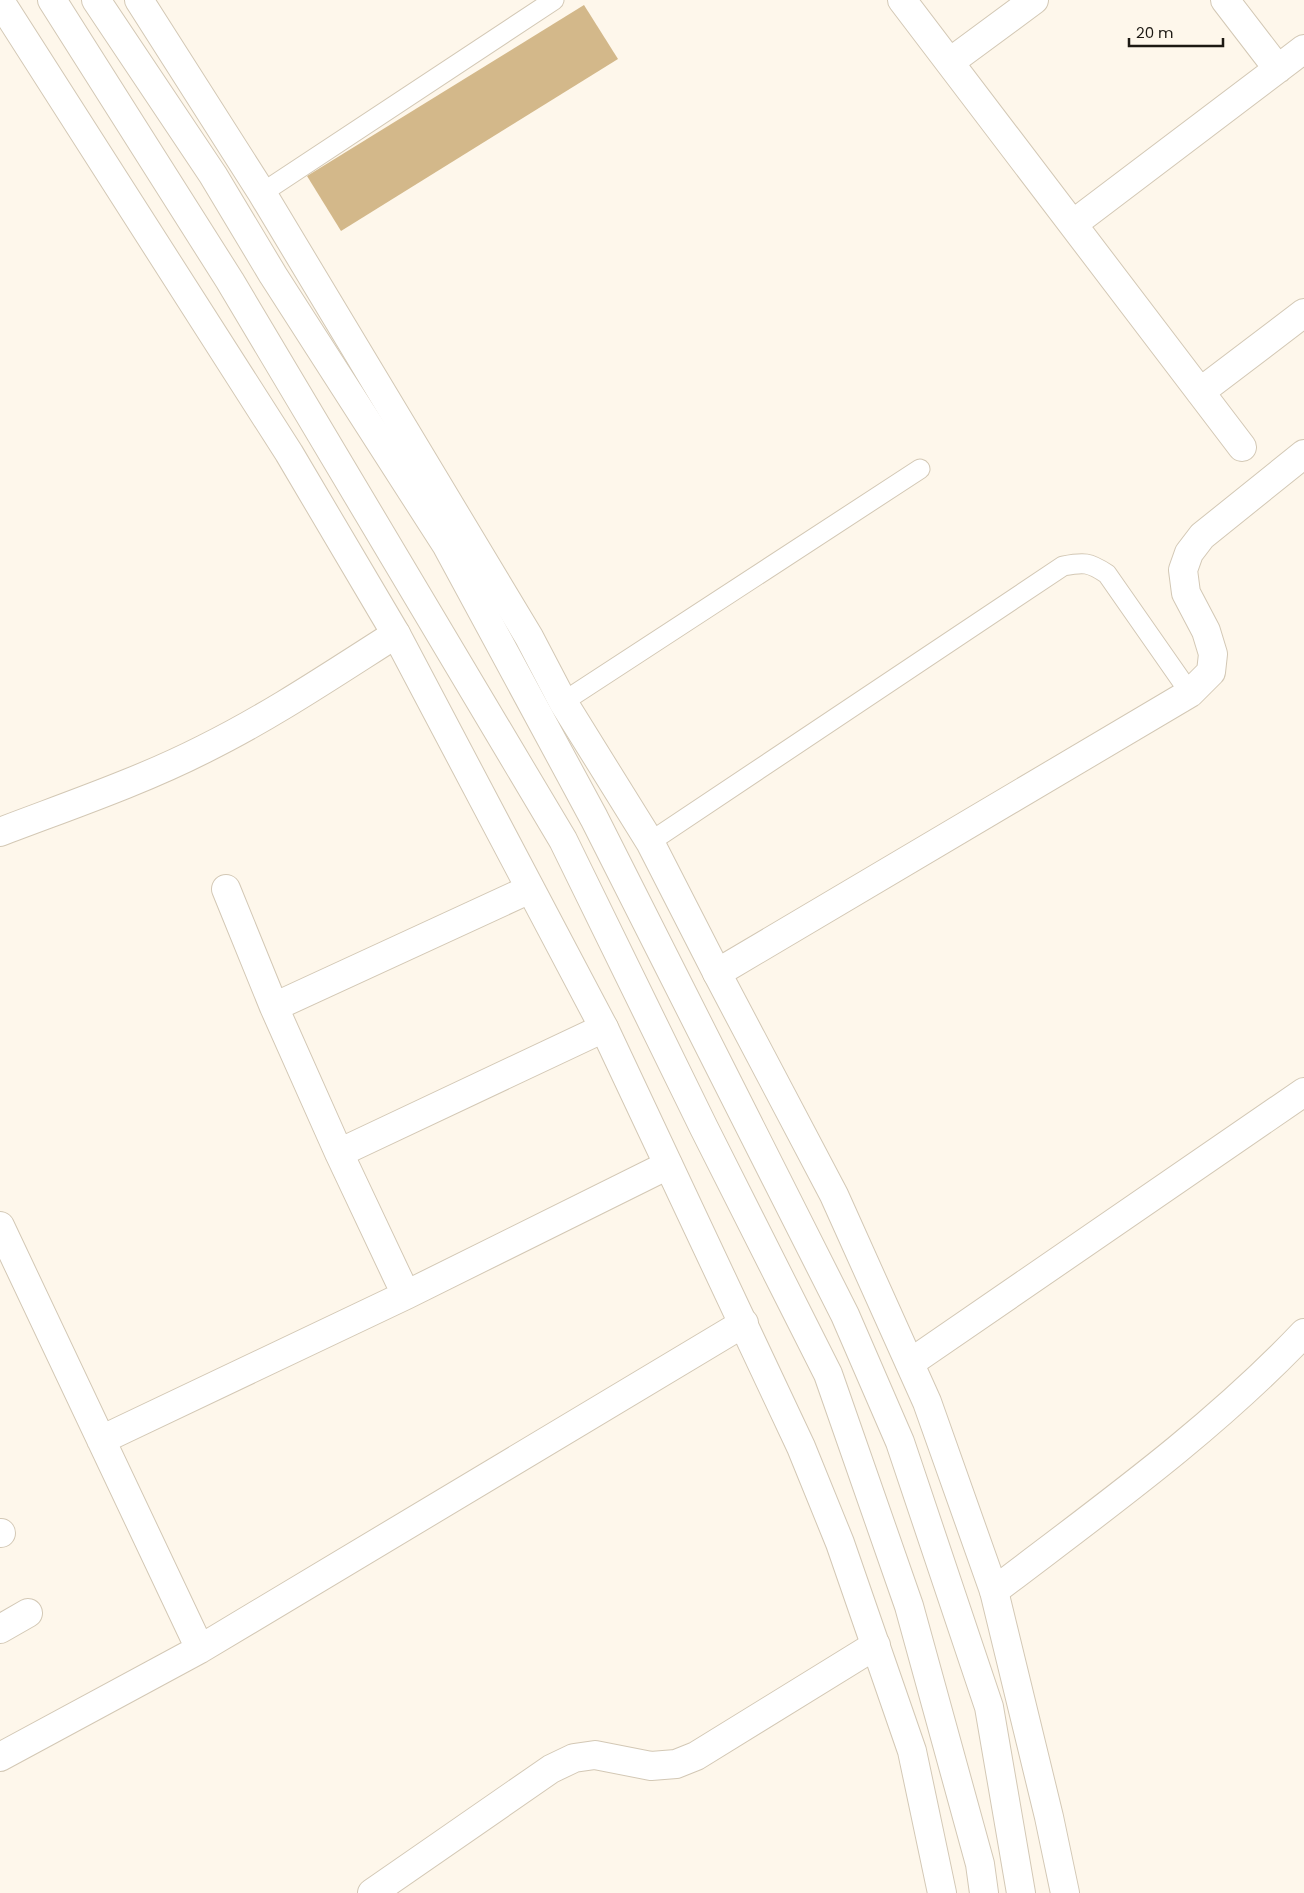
<svg xmlns="http://www.w3.org/2000/svg" width="1304" height="1893" viewBox="0 0 1304 1893" font-family="Poppins,sans-serif">
<rect width="100%" height="100%" fill="#fef7eb"/>
<!-- building -->
<path fill="#d3b88a" d="M584 5 618 59 341 231 307 176Z"/>
<g fill="none" stroke-linecap="round" stroke-linejoin="round">
<defs>
<path id="lane" d="M262 193 554 0
M563 702 920 469
M650 842 1063 566C1084 562 1089 562 1107 574L1190 693"/>
<path id="street" d="M902 0 1242 447
M1225 0 1278 69
M950 62 1034 0
M1073 224 1304 49
M1200 392 1304 313
M0 832C68 806 139 782 204 749 271 716 333 674 396 634
M226 889 274 1007 339 1153 406 1295
M717 973 1190 693 1211 672 1213 654 1206 631 1186 593 1183 570 1189 553 1202 536 1304 454
M274 1007 530 889
M339 1153 604 1028
M0 1226 200 1649
M910 1363 1304 1092
M101 1440 406 1295 668 1165
M0 1533H1
M994 1591C1100 1510 1211 1431 1304 1333
M0 1629 28 1613
M0 1757 200 1649 744 1323
M372 1893 551 1769 574 1758 595 1755 651 1766 676 1764 696 1756 876 1645"/>
<path id="secondary" d="M139 0 262 193 529 637 563 702 650 842 717 973 834 1195 927 1402 994 1591 1049 1817 1065 1893
M0 1 289 453 396 634 604 1028 801 1447 840 1543 912 1751 942 1893"/>
<path id="primary" d="M52 0 230 281 563 840 704 1128 828 1374 909 1606 980 1864 984 1893
M96 0 213 175 273 275 447 546 594 818 845 1315 900 1442 989 1707 1021 1893"/>
</defs>
<!-- lane casing -->
<use href="#lane" stroke="#d3c8b5" stroke-width="21"/>
<!-- street casing -->
<use href="#street" stroke="#d3c8b5" stroke-width="30"/>
<!-- secondary casing -->
<use href="#secondary" stroke="#d3c8b5" stroke-width="30"/>
<!-- primary casing -->
<use href="#primary" stroke="#d3c8b5" stroke-width="30"/>
<!-- lane -->
<use href="#lane" stroke="#fff" stroke-width="19"/>
<!-- street -->
<use href="#street" stroke="#fff" stroke-width="28"/>
<!-- secondary -->
<use href="#secondary" stroke="#fff" stroke-width="28"/>
<!-- primary -->
<use href="#primary" stroke="#fff" stroke-width="28"/>
</g>
<!-- scale -->
<path d="M1129 38v8h94v-8" fill="none" stroke="#1d1913" stroke-width="2.5"/>
<text x="1136" y="38" font-size="15" fill="#1d1913" stroke="#fef7eb" stroke-width="4" paint-order="stroke">20 m</text>
</svg>
